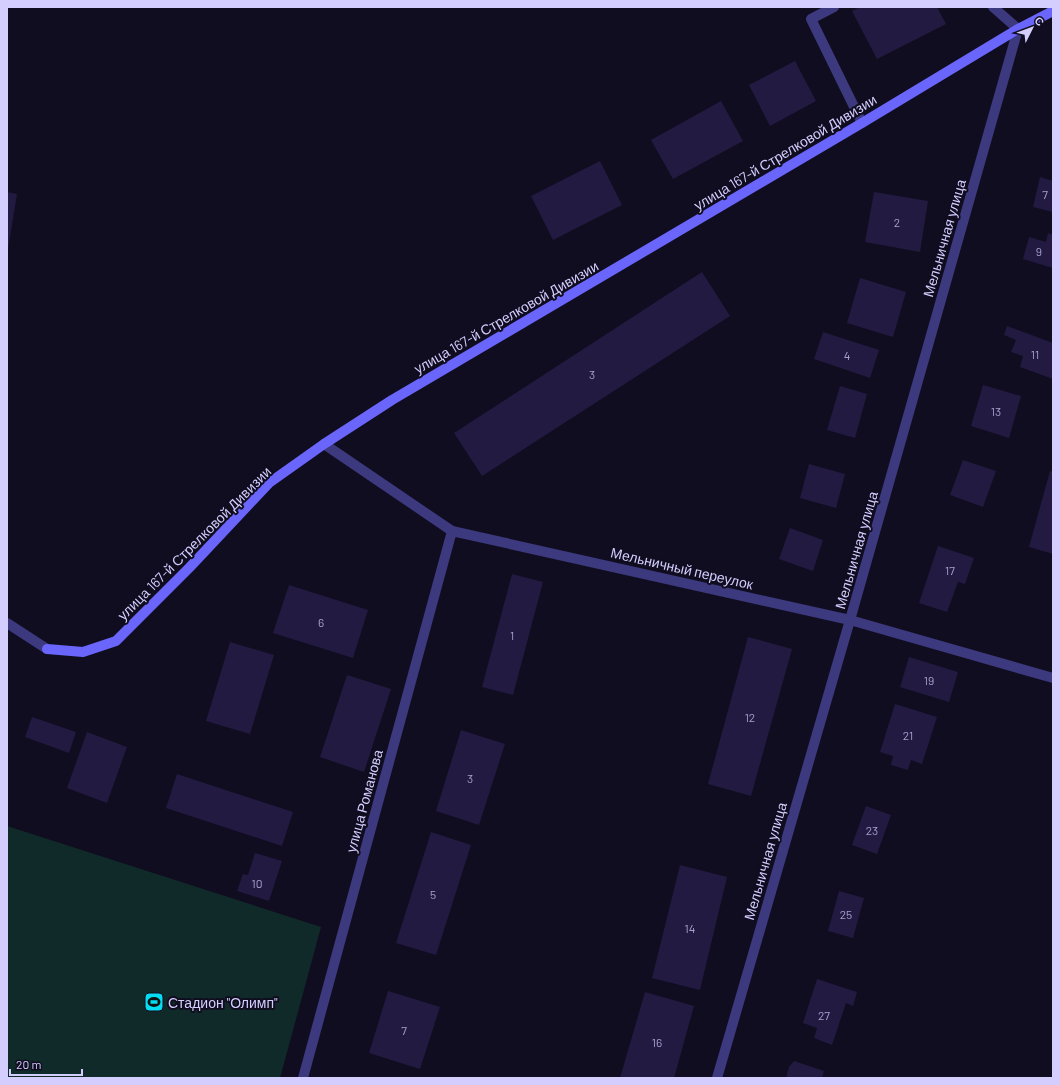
<svg xmlns="http://www.w3.org/2000/svg" width="1060" height="1085" viewBox="0 0 1060 1085" font-family="Barlow,sans-serif">
<rect width="100%" height="100%" fill="#110d20"/>
<!-- green -->
<path fill="#102a29" d="M7 826 321 927 280 1078H7Z"/>
<!-- building -->
<path fill="#221a41" d="M860 7H937L946 24 877 59 852 11Z
M795 61 816 101 770 126 749 85Z
M721 101 743 141 673 179 651 140Z
M600 161 622 205 553 240 531 196Z
M1040 177 1053 181V212L1033 207Z
M7 192 17 194 8 249H7Z
M874 192 928 201 920 252 865 242Z
M1048 233 1053 235V268L1023 259 1029 237 1046 242Z
M702 272 730 316 482 476 454 433Z
M860 278 906 292 893 337 847 323Z
M1007 326 1053 343V379L1020 367 1023 356 1011 352 1016 340 1004 335Z
M823 332 879 350 870 378 814 359Z
M983 385 1021 396 1009 438 971 426Z
M840 386 867 394 855 438 827 430Z
M963 460 996 471 983 507 950 495Z
M809 464 845 474 836 508 800 498Z
M1050 471 1053 472V554L1029 547Z
M790 528 823 540 813 571 779 559Z
M938 546 974 558 965 584 958 582 947 612 919 603Z
M512 574 543 582 513 695 482 687Z
M289 585 368 610 353 658 273 633Z
M748 637 792 649 751 796 708 784Z
M230 642 274 655 250 734 206 721Z
M909 657 958 672 949 702 900 687Z
M347 675 391 689 364 772 320 757Z
M895 704 937 717 922 764 911 760 908 770 891 765 893 756 880 752Z
M32 717 76 732 69 753 25 737Z
M461 730 505 744 479 825 436 811Z
M87 732 127 747 107 803 67 788Z
M177 774 293 812 282 846 166 808Z
M866 806 891 815 877 854 852 845Z
M431 832 471 845 436 955 396 943Z
M255 853 282 861 269 901 237 891 243 874 248 875Z
M680 865 727 877 700 990 652 978Z
M839 891 864 898 853 938 828 931Z
M817 979 857 992 853 1006 846 1003 832 1045 814 1038 817 1028 803 1023Z
M388 991 440 1007 420 1069 369 1053Z
M645 992 694 1006 674 1078H620Z
M794 1061 824 1071 822 1078H786L789 1067Z"/>
<g fill="none" stroke-linecap="round" stroke-linejoin="round">
<!-- lane -->
<path stroke="#3c397f" stroke-width="10" d="M834 7 811 19 862 123
M993 7 1018 29"/>
<!-- street -->
<path stroke="#3c397f" stroke-width="10" d="M324 444 452 531 850 620 1053 678
M7 623 47 649
M303 1078 452 531
M717 1078 850 620 1018 29"/>
<!-- secondary -->
<path stroke="#6a66fc" stroke-width="10" d="M47 649 83 652 116 641 190 567 269 483 324 444 392 400 862 123 1018 29 1053 11"/>
</g>
<!-- icons -->
<defs>
<symbol id="stadium-square" viewBox="-11 -11 22 22"><rect x="-9" y="-9" width="18" height="18" rx="4" fill="#04dcf4" stroke="#110d20"/><path d="M0-5a6.5 5 0 1 0 0 10a6.5 5 0 1 0 0-10ZM-3.5-1.8h7v3.6h-7Z" fill="#111"/></symbol>
</defs>
<g fill-rule="evenodd">
<use href="#stadium-square" x="143" y="991" width="22" height="22"/>
</g>
<g text-anchor="middle" dominant-baseline="central" stroke-width="4" stroke-linejoin="round" paint-order="stroke">
<!-- number labels -->
<g font-size="12" fill="#a7a1cf">
<text x="1045" y="194">7</text>
<text x="897" y="222">2</text>
<text x="1039" y="251">9</text>
<text x="1035" y="354">11</text>
<text x="847" y="355">4</text>
<text x="592" y="374">3</text>
<text x="996" y="411">13</text>
<text x="950" y="570">17</text>
<text x="321" y="622">6</text>
<text x="512" y="635">1</text>
<text x="929" y="680">19</text>
<text x="750" y="717">12</text>
<text x="908" y="735">21</text>
<text x="470" y="778">3</text>
<text x="872" y="830">23</text>
<text x="257" y="883">10</text>
<text x="433" y="894">5</text>
<text x="846" y="914">25</text>
<text x="690" y="928">14</text>
<text x="824" y="1015">27</text>
<text x="404" y="1030">7</text>
<text x="657" y="1042">16</text>
</g>
<!-- street labels -->
<g font-size="14" fill="#d3cefe" stroke="#110d20">
<text transform="translate(785 152) rotate(-31)">улица 167-й Стрелковой Дивизии</text>
<text transform="translate(944 238) rotate(-74)">Мельничная улица</text>
<text transform="translate(506 317) rotate(-30)">улица 167-й Стрелковой Дивизии</text>
<text transform="translate(194 543) rotate(-45)">улица 167-й Стрелковой Дивизии</text>
<text transform="translate(856 550) rotate(-74)">Мельничная улица</text>
<text transform="translate(682 568) rotate(13)">Мельничный переулок</text>
<text transform="translate(364 801) rotate(-75)">улица Романова</text>
<text transform="translate(765 861) rotate(-74)">Мельничная улица</text>
</g>
<!-- poi labels -->
<g font-size="14" fill="#d3cefe" stroke="#110d20" text-anchor="start">
<text x="168" y="1002">Стадион "Олимп"</text>
</g>
</g>
<!-- border -->
<rect width="1060" height="1085" fill="none" stroke="#d3cefe" stroke-width="16"/>
<!-- north arrow -->
<g transform="translate(1032 28) rotate(48)" stroke="#110d20" stroke-width="3" paint-order="stroke">
<path d="M0-3L7 15L0 10L-7 15Z" fill="#d3cefe"/>
<text y="-6" font-size="11" font-weight="bold" text-anchor="middle" fill="#d3cefe">С</text>
</g>
<!-- scale -->
<path d="M10 1069v6h72v-6" fill="none" stroke="#d3cefe" stroke-width="2"/>
<text x="16" y="1069" font-size="12" fill="#d3cefe" stroke="#110d20" stroke-width="3" paint-order="stroke">20 m</text>
</svg>
